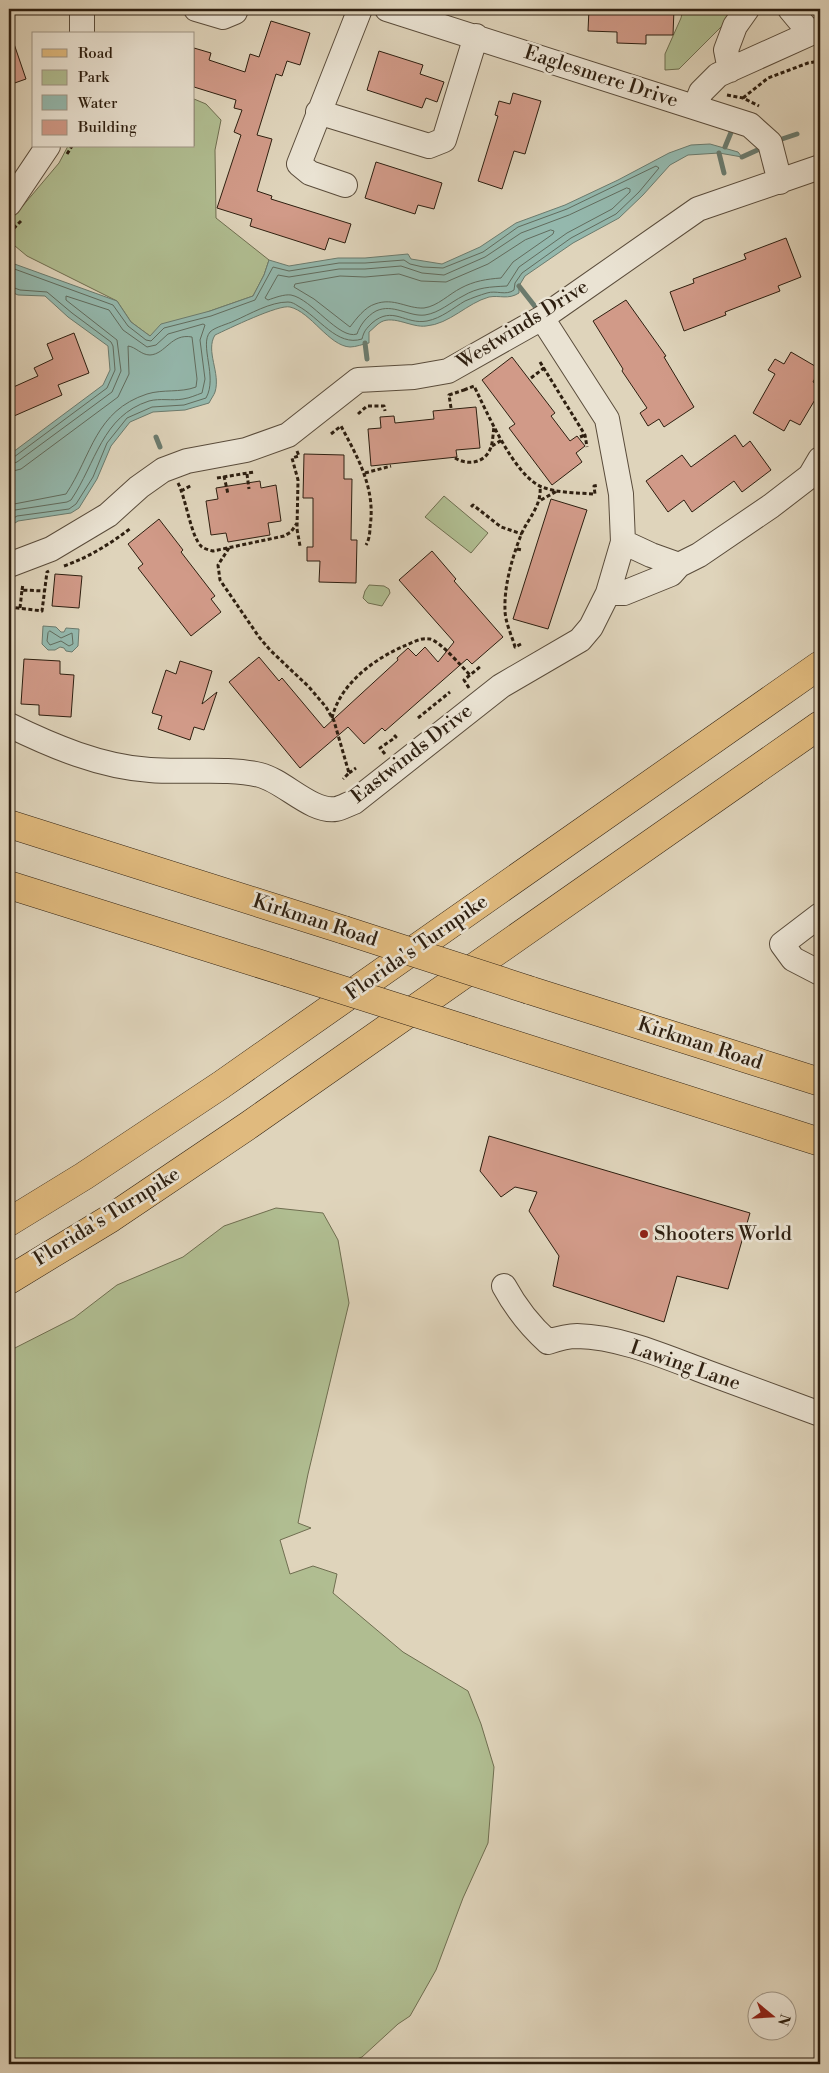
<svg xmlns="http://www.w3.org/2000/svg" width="829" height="2073" viewBox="0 0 829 2073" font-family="'Libre Bodoni',serif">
<rect width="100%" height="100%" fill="#dfd4bb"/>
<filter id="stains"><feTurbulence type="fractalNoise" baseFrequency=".004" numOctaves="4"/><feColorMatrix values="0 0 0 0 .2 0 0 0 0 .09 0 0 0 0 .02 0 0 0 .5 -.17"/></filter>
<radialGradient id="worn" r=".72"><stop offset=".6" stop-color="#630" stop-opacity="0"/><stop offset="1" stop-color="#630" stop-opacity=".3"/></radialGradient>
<!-- green -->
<path fill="#b0bd91" stroke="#6f6e50" d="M683 9H739L679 69 665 70V54L681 18Z
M194 99 206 104 221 120 215 150 216 218 269 260 264 275 253 296 210 311 150 336 131 322 117 301 27 256 9 241 10 221 59 163 68 146H194Z
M444 496 488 533 471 553 425 517Z
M369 585 384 586 389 589 390 593 382 606 368 603 363 598 365 591Z
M276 1208 323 1213 338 1240 349 1303 308 1474 298 1523 311 1528 280 1540 290 1574 313 1566 337 1574 333 1593 403 1652 468 1691 481 1724 494 1767 488 1843 463 1898 436 1970 410 2016 398 2024 362 2057 344 2064H9V1351L74 1318 117 1285 183 1257 224 1226Z"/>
<!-- water -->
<path fill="#94b8ad" stroke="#6b7b6e" d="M710 144 738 152 742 157 719 153 688 155 670 165 643 195 619 218 573 243 525 276 519 286V293C508 300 500 295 489 297 467 303 450 324 426 326 412 328 394 315 381 322 377 324 373 329 369 332V343C363 344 356 347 350 347 329 346 311 312 290 307 279 304 228 329 215 335 205 351 221 373 215 392 214 395 211 399 209 403L185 410 153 412 130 422 111 446 97 479 79 508 71 513 18 521 9 527V455L103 385 110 370 108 346 68 317 45 296 18 295 9 291V262L117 301 131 322 150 336 161 324 210 311 253 296 264 275 269 260 289 266 338 258H365L408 254 411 259 442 264 480 247 516 223 565 205 618 180 669 153 691 145Z
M43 626 56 627 61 632H64L66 628 79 629 78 646 72 652 66 651 64 648 60 647 55 650H48L42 644Z"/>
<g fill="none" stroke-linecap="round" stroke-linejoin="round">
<!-- shore -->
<path stroke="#616c5e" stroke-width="1" d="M627 188 630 189V192L612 209 567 233 519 267 507 286C490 287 478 287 463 296 451 302 439 313 425 315 409 317 393 303 376 311 367 316 360 325 357 334 339 340 312 299 291 295 284 294 274 298 268 300L265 298 278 275 289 277 339 269H365L401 266 422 273 444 275 485 257 521 233 569 215Z
M551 230 554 231 553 234 513 262 501 278C487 279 474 281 461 288 449 294 438 306 424 308 407 309 394 297 375 304 365 307 356 319 350 327L314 299 294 287 295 284 340 276 365 277 399 274 421 281 446 282 488 264 525 240Z
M9 267 113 305 128 326 146 340 151 341 164 328 211 316 255 300 273 267 289 271 339 263H365L404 260 410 264 423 267 443 268 483 252 518 227 567 209 656 166 659 168 639 192 616 214 571 238 522 273 515 283 514 290C506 296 496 290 487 293 480 295 472 298 465 301 453 308 442 318 427 321 405 325 393 305 372 323 366 329 364 331 362 339 337 347 319 317 298 306 295 304 292 302 288 302 270 302 250 314 234 321 228 324 215 327 210 332 199 345 218 377 206 398L184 405 152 407 127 418 107 443 93 477 76 504 69 509 17 516 9 521
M9 286 20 290 47 292 72 313 111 342 113 346 115 370 107 388 14 457 9 458
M9 465 17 462 112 392 121 371 117 340 66 300V296L109 310 123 330 147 347 156 345 168 334 203 324 205 325 200 340 205 379 202 393C196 395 190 398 183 399 172 401 160 398 149 401 102 416 96 463 71 500L67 502 15 510 9 514
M9 472 21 469 118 397 129 374 128 346C136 347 141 355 150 355 166 354 171 333 192 337L197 379 196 387C180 393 163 389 147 394 95 411 92 455 66 494L9 505
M50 631 61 638 72 633 73 644 69 646 61 641 50 645 47 641 48 633Z"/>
<!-- stream -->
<path stroke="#6b7b6e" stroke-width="5" d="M776 141 797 134
M725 147 732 130
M719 153 724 173
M742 157 764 147
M519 286 537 309
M365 343 367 359
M156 437 160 447"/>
</g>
<!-- building -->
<path fill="#d19a88" stroke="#2e1f10" d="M589 9H674L673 35H646V44L617 43V32L588 31Z
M271 21 310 33 300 65 287 61 282 76 276 74 257 135 272 139 257 191 272 196 271 199 351 224 345 243 329 238 325 250 250 226 252 219 217 208 241 135 234 132 242 110 234 108 236 100 194 87V48L211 53 209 60 245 72 250 54 259 57Z
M9 35H11L26 79 9 85Z
M379 51 423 65 420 74 444 82 437 102 426 98 422 108 367 90Z
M513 93 541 101 525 154 514 151 502 189 478 181 498 116 495 115 499 101 510 104Z
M376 162 442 183 434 209 418 205 415 214 365 198Z
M786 238 801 277 778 286 780 291 725 312 726 315 684 331 670 292 694 283 693 279 746 259 744 254Z
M626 300 666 356 664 357 694 407 664 427 659 419 648 426 640 413 647 408 622 371 623 369 593 321Z
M74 333 89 373 58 385 62 395 14 416 9 403V389L38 376 34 368 53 359 47 344Z
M791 352 820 369 813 382 820 386V400L816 398 800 425 790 420 784 431 753 413 775 374 768 370 775 359 784 364Z
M512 357 555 413 551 416 570 441 577 436 585 446 576 453 582 462 552 485 509 428 515 424 482 380Z
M476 407 480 448 456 450 457 457 371 466 368 429 381 428 380 417 394 416 395 423 434 419 433 411Z
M735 435 743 447 750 441 771 470 742 492 734 481 692 512 684 500 668 512 646 481 682 455 691 467Z
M304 454 344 455V479H352L351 540H357L356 583 319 582 320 561H307V547H313V498H303Z
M260 481 261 488 276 485 281 521 268 523 270 535 228 542 226 533 211 535 206 501 218 499 216 488Z
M551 499 587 510 548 629 513 619Z
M159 519 183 550 181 552 215 596 211 599 221 612 191 636 138 568 143 564 128 544Z
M432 551 456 579 454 581 503 637 472 664 467 659 385 731 382 728 364 744 348 727 300 768 229 682 259 657 279 681 282 678 324 728 398 660 397 658 408 648 416 656 425 647 438 662 454 642 399 580Z
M55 574 82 576 79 608 52 606Z
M24 659 60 661V674L74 675 71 717 39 715V705L21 704Z
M180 661 212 671 202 704 217 692 204 730 194 727 190 740 158 729 162 716 152 713 166 670 176 674Z
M489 1136 750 1213 728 1289 677 1276 664 1322 553 1286 559 1256 529 1211 537 1192 515 1187 501 1197 480 1171Z"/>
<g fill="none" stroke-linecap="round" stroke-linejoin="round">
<defs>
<path id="minor" d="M196 9 223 17 235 12 236 9
M387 9 750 125 770 143 780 182
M790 9 810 33
M82 34V9
M730 70 726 50 735 26 747 9
M695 107 701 92 718 75 820 29
M318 112 429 146 444 140 476 36
M345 185 310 173 299 164 360 9
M9 204 48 146
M623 542 651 555 679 565
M9 565 51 549 108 515 139 487 163 470 187 461 246 450 288 435 358 380 414 377 448 371 542 318 698 209 820 167
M608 593H624L671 574 679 565 699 555 771 506 810 476 820 459
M9 725C52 746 101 767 150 770 184 773 228 767 260 775 284 781 312 813 336 809 342 808 348 804 354 802L501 686 580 640 591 627 608 593 623 542 621 494 607 419 542 318
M820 915 782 944 793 959 820 973
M504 1286C516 1308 529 1325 548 1342 557 1339 567 1336 577 1336 621 1337 666 1357 706 1372 744 1386 782 1400 820 1414"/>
<path id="major" d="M9 824 344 930
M9 885 286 972
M529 990 820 1082
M472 1031 820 1142"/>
<path id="highway" d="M9 1222 84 1176 221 1085 820 665
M9 1280 111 1218 249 1125 820 725"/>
</defs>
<!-- minor casing -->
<use href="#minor" stroke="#5a4c3b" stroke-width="26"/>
<!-- major casing -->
<use href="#major" stroke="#2e1f10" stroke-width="29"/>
<!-- highway casing -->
<use href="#highway" stroke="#2e1f10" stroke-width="29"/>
<!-- path -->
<path stroke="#2e1f10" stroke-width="3" stroke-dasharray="4 2.5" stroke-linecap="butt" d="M727 95 743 98 759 106
M743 98 768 78 808 63 820 61
M67 154 72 146
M9 233 21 221
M540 362 585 435 587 447
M531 378 544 368
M464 390 474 386C487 412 514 476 542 487 557 493 578 493 595 494L594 486 599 485
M451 408 449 395 464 390 463 388
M358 414 367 406H384L385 411
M331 434 341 426C358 458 376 489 370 527 370 533 369 540 366 545
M580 437 585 435
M492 446 502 440
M297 451 299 456 292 458 298 480 297 529 300 546
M455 458C468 466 486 463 491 447 493 441 493 433 494 427
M365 473 391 466
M247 474 249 489
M224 476 228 494
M217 478 254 472
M178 483C186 498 191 538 202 547 205 549 209 550 213 551L284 536 291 532 297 523
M181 491 192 485
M541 500 557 491
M471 507 473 505 501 527 522 534
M229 548 218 565 220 580 259 637 270 650 309 687 326 707 334 721 349 773 343 779
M517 549 523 550
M64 566C89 557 110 544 131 528
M22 590 23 584
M9 607 42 611 47 572 49 571
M20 608 22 590 44 591
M521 644 515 647C512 636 505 622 505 610 504 586 512 558 521 535 528 518 542 506 540 486
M469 688 464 680 481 666
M332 718C340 684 374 659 404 646 412 643 421 637 430 639 440 641 462 667 470 675
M418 718 450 692
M385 754 380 748 396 737 393 734
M349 773 356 768"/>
<!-- minor -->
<use href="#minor" stroke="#eae3d3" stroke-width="24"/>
<!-- major -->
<use href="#major" stroke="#e0ba7e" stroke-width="28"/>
<!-- highway -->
<use href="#highway" stroke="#e0ba7e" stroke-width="28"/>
<defs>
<path id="major-bridge" d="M344 930 529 990
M286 972 472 1031"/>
</defs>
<!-- major-bridge casing -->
<use href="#major-bridge" stroke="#2e1f10" stroke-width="29" stroke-linecap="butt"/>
<!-- major-bridge -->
<use href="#major-bridge" stroke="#e0ba7e" stroke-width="28"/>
</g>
<!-- markers -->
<circle fill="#8f2418" stroke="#eae3d3" stroke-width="2" cx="644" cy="1234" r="5"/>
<g text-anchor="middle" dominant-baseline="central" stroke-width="5" stroke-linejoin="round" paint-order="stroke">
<!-- street labels -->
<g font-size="20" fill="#2e1f10" stroke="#eae3d3">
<text transform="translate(601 77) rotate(18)">Eaglesmere Drive</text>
<text transform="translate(523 325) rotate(-32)">Westwinds Drive</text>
<text transform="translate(412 754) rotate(-38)">Eastwinds Drive</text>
<text transform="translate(315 921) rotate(18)">Kirkman Road</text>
<text transform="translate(417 948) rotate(-35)">Florida's Turnpike</text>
<text transform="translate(700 1044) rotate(18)">Kirkman Road</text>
<text transform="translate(107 1217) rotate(-32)">Florida's Turnpike</text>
<text transform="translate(685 1366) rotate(19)">Lawing Lane</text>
</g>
<!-- poi labels -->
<g font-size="20" fill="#2e1f10" stroke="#eae3d3" text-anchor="start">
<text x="654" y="1234">Shooters World</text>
</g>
</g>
<!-- margin -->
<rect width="829" height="2073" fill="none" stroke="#dfd4bb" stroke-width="30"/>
<rect x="10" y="10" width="809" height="2053" fill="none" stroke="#2e1f10" stroke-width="2.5"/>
<rect x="15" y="15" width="799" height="2043" fill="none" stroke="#2e1f10"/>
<!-- legend -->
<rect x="32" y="32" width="162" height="115" fill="#eae3d3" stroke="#9f9585"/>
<rect x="42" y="49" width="25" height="8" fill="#e0ba7e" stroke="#9f9585"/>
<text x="78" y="58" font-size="15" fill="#2e1f10">Road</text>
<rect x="42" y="70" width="25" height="15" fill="#b0bd91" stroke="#9f9585"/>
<text x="78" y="82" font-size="15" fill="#2e1f10">Park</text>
<rect x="42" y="95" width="25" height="15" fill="#94b8ad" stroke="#9f9585"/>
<text x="78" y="108" font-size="15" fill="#2e1f10">Water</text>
<rect x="42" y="120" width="25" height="15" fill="#d19a88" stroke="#9f9585"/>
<text x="78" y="132" font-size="15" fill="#2e1f10">Building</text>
<!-- north arrow -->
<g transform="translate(772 2016) rotate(108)"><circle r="24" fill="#eae3d3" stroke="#9f9585"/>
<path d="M0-4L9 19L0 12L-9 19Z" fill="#8f2418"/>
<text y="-8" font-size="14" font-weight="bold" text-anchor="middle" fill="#2e1f10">N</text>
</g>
<rect width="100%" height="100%" filter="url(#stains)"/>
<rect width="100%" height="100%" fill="url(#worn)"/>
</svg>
